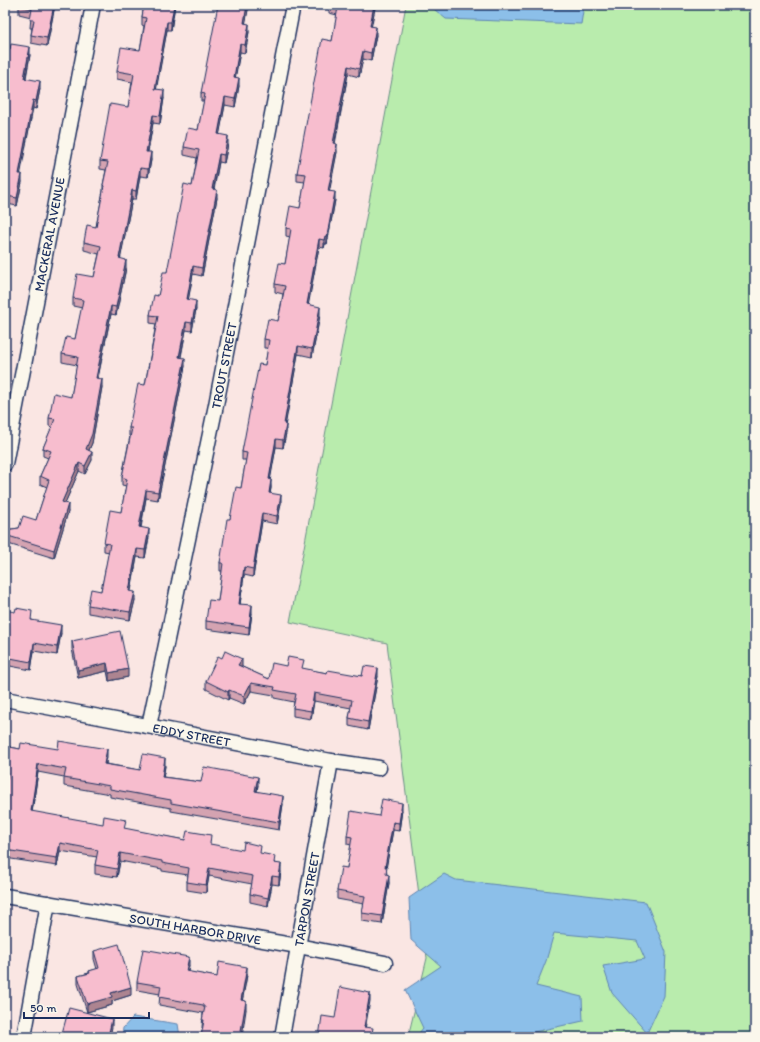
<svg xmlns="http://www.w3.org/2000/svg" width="760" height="1042" viewBox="0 0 760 1042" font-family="Itim,sans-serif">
<rect width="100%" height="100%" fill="#fae6e3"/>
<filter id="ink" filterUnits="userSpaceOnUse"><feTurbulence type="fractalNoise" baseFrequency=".025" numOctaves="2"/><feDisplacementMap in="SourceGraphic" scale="8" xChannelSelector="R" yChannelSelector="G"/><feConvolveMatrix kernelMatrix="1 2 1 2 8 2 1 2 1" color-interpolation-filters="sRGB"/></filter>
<g filter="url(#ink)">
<!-- green -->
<path fill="#b9ecad" stroke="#6a8e86" d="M406 5H755V1037H408L427 958 387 643 290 622Z"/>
<!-- water -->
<path fill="#8cbfe9" stroke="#5f85b1" d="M429 5H584L581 24 446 19Z
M444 874 456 880 646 902 666 952 664 996 647 1033 612 993 603 966 645 959 637 941 554 933 546 961 536 986 582 997 583 1021 534 1032 537 1037H416L423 1028 405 990 441 966 411 940 409 898Z
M133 1017 178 1024 180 1037H122L123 1028Z"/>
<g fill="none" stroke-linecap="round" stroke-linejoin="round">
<defs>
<g id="street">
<path id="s1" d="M5 464 93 5"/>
<path id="s2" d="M5 699 331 761 379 768"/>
<path id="s3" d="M149 726 216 405 293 5"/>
<path id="s4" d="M5 896 298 946 385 963"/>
<path d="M24 1037 48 903"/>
<path id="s5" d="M282 1037 331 761"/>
</g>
</defs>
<!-- street casing -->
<use href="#street" stroke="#1b2f5e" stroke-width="17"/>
<!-- street -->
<use href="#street" stroke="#fbf7ec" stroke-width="14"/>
</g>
<!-- wall -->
<path fill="#d4a3b1" stroke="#1b2f5e" d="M55 5 47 46 31 43V35L32 28H30L31 17 19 14V6Z
M144 5H175L171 30H167L156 89 164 98 160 124 153 123 148 152 151 160 148 177 140 176 136 199H132L120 259 126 268 116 315 111 314 98 378 102 387 92 443 89 450 92 460 85 474 79 471 65 503 68 512 54 558 5 543V530L19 528 36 520 47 487 40 484V476L48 458 43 456V448L52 427 49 426V418L71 397 77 365 62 362V354L75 339 82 308 73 306V298L94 277 99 254 84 250V242L96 227 103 191V185L106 170 100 169V161L128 107 132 82 117 79V71L140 50 144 26 142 25V17Z
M227 5H249L245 23 249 32 245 53 240 52 235 77 239 86 235 107 225 105 219 135 228 144 224 163 219 162 214 190 217 198 202 276 193 274 188 300 196 309 192 331 186 330 181 357 185 366 158 500 146 498 141 528 149 537 145 558 137 557 131 591 135 600 130 620 88 613V605L101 591 109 552 104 551V543L121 512 126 486 122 485V477L130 436H129V428L145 385 156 324 150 323V315L167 272 192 186 197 158 184 155V147L198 130 204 101H201V93Z
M329 5H375V8L371 26 376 35 371 61 363 59 359 77 348 74 335 144 337 152 329 191 335 200 327 244H325L324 248 319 247 308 304 320 315 312 357 298 354 285 425 286 433 283 448 276 447 270 479 271 488 270 493 281 503 277 524 262 521 253 577 244 575 240 604 252 613 249 635 206 629V621L218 601 222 571H220V563L230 519 241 488 246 460H242V452L265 365 268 348H264V339L278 321 283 294 275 292V284L285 264 290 237 286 236V228L300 208 305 182 297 181V173L332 41 337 15 329 13Z
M5 48 30 55 26 78 40 89 36 109 33 108 20 174 22 182 17 206 7 204 5 213Z
M5 610 32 620 61 633 57 655 34 651 31 670 5 665Z
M72 641 128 677 109 681 107 671 78 678 72 649Z
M242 667 269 679 303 669 327 673 362 676H378L368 730 349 726V718L351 708 314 701 311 719 293 716V708L294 702 274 698V695L251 691 244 704 229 698 228 700 206 689V681Z
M5 746 20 749 107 757 106 764 140 770 165 766 163 777 201 782 258 785 257 792 283 804 279 830 171 811V808L110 797V794L64 786V777L38 772 32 812 261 854 275 863 281 872 279 885 272 884 268 906 250 902V894L252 884 209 876 206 893 187 890V882L188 875 162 871V869L120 861 117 877 95 874V865L97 857 60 851 57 866 5 858V846L6 841H5V788L6 781H5Z
M402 810 399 831 393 830 386 867 387 875 389 883 382 924 362 921V913L364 904 337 899V891L347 868 351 845 347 844V836L379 816Z
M94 951 131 995 112 1001V1005L87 1012 78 984V976L89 973V971L97 969 94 959Z
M189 965 188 972 217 977 247 975 242 1001 246 1010 202 1028 203 1013 159 1005 160 994 137 990V982Z"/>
<!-- shaded-wall -->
<path fill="#ad8490" stroke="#1b2f5e" d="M54 5H55L47 46V38Z
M174 5H175L171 30V22Z
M247 5H249L244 31V23Z
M374 5H375V8L370 34V26Z
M167 22V30L155 97V89Z
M249 24V32L245 53V45Z
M376 27V35L371 61V53Z
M240 44V52L234 85V77Z
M30 47V55L24 86V78Z
M363 51V59L359 77V69Z
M348 66V74L333 151V143Z
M239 78V86L235 107V99Z
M40 81V89L36 109V101Z
M164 90V98L160 124V116Z
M225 97V105L218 142V134Z
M33 100V108L19 182V174Z
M153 115V123L146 160V152Z
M228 136V144L224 163V155Z
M337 144V152L328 199V191Z
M151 152V160L148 177V169Z
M219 154V162L212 197V189Z
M140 168V176L136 199V191Z
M22 174V182L17 206V198Z
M132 190V199L119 266V258Z
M217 190V198L202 276V268Z
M335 192V200L327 244V236Z
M7 196V204L5 213V205Z
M325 236V244L324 248V240Z
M319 239V247L307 312V304Z
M8 246V254L5 267V259Z
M126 260V268L116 315V307Z
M193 266V274L187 307V299Z
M196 301V309L192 331V323Z
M111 306V314L96 386V378Z
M320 307V315L312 357V349Z
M186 322V330L179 365V357Z
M298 346V354L284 432V424Z
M185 358V366L158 500V492Z
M102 379V387L92 443 86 457V449Z
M286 425V433L283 448V440Z
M276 439V447L269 487V479Z
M92 452V460L85 474V466Z
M79 463V471L62 510V502Z
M271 480V488L269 501V493Z
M146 490V498L139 535V527Z
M281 495V503L277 524V516Z
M68 504V512L54 558V550Z
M262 513V521L253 577V569Z
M149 529V537L145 558V550Z
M137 549V557L129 599V591Z
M244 567V575L239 612V604Z
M135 592V600L130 620V612Z
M252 605V613L249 635V627Z
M61 625V633L57 655V647Z
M34 643V651L31 670V662Z
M242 659V667L238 665Z
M107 663V671L78 678V670Z
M378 668V676L368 730V722Z
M128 669V677L109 681V673Z
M251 683V691L244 704V696Z
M229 690V698L228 700V692Z
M314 693V701L311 719V711Z
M107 749V757L104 772V764Z
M165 758V766L162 785V777Z
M38 764V772L31 819V811Z
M258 777V785L255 799V791Z
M283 796V804L279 830V822Z
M402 803V810L399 831V823Z
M393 822V830L385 875V867Z
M60 843V851L57 866V858Z
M120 853V861L117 877V869Z
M281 864V872L279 885V877Z
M209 868V876L206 893V885Z
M389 875V883L382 924V916Z
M272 876V884L268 906V898Z
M189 957V965L186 980V971Z
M247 967V975L241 1008V1000Z
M131 987V995L112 1001V1005L87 1012V1004L111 993Z
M370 993V1001L364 1035V1027Z
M246 1001V1010L242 1037H240Z
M112 1019V1027L110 1037H108Z"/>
<!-- building -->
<path fill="#f7bdce" stroke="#1b2f5e" d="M20 5H54L47 38 31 35 34 20H30L32 9 19 6Z
M144 5H174L171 22H167L155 89 164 90 160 116 153 115 146 152H151L148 169 140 168 136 191 132 190 119 258 126 260 116 307 111 306 96 378 102 379 92 434 86 449 92 452 85 466 79 463 62 502 68 504 54 550 5 535V530L19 528 23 516 36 520 49 480 40 476 51 451 43 448 55 419 49 418 54 393 71 397 78 357 62 354 66 337 75 339 83 300 73 298 77 274 94 277 101 246 84 242 87 225 96 227 104 186 103 185 108 162 100 161 110 104 128 107 134 74 117 71 121 47 140 50 146 18 142 17Z
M218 5 227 6V5H247L244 23 249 24 245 45 240 44 234 77 239 78 235 99 225 97 218 134 228 136 224 155 219 154 212 189 217 190 202 268 193 266 187 299 196 301 192 323 186 322 179 357 185 358 158 492 146 490 139 527 149 529 145 550 137 549 129 591 135 592 130 612 88 605 91 589 101 591 110 544 104 543 110 510 121 512 127 479 122 477 132 428H129L138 384 145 385 158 316 150 315 154 295 158 296 163 272H167L184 184 192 186 199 150 184 147 188 128 198 130 205 94 201 93Z
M329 5H374L370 26 376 27 371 53 363 51 359 69 348 66 333 143 337 144 328 191 335 192 327 236H325L324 240 319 239 307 304 320 307 312 349 298 346 284 424 286 425 283 440 276 439 269 479 271 480 269 493 281 495 277 516 262 513 253 569 244 567 239 604 252 605 249 627 206 621 209 600 218 601 223 563H220L227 519H230L236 487 241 488 247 453 242 452 250 409 259 364 265 365 269 340 264 339 268 319 278 321 285 286 275 284 279 263 285 264 291 229 286 228 290 206 300 208 306 174 297 173 322 39 332 41 338 7Z
M11 44 30 47 24 78 40 81 36 101 33 100 19 174H22L17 198 7 196 5 205V149L6 145 5 144V48L10 49Z
M5 245 8 246 5 259Z
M16 608 32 611 31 620 61 625 57 647 34 643 31 662 5 657V610L15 612Z
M120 631 128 669 109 673 107 663 78 670 72 641Z
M225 651 242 659 238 665 269 679 272 663 286 666 288 657 304 660 302 668 327 673 328 670 362 676 364 666 378 668 368 722 349 718 352 700 314 693 311 711 293 708 296 694 274 690 275 687 251 683 244 696 229 690 228 692 206 681 218 656 222 658Z
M59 741 107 749 104 764 140 770 143 754 165 758 162 777 201 782 204 767 258 777 255 791 283 796 279 822 171 803V800L110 789V786L64 778 66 769 38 764 31 811 103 824 104 816 126 820 124 828 185 840 187 831 211 835 210 844 243 850 244 842 261 846 260 853 275 856 274 863 281 864 279 877 272 876 268 898 250 894 253 876 209 868 206 885 187 882 189 868 162 863V861L120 853 117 869 95 865 98 850 60 843 57 858 5 850V846L7 833H5V788L8 773H5V746L20 749 21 743 58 749Z
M382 799 402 803 399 823 393 822 385 867H387L386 874 389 875 382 916 362 913 365 896 337 891 341 867 347 868 352 837 347 836 351 811 379 816Z
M119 944 131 987 111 993 112 997 87 1004 78 976 90 973 89 971 99 968 94 951Z
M143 949 189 957 186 971 217 977 219 962 247 967 241 1000 246 1001 240 1037H201L204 1020H202L205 1007H203V1005L159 997 161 986 137 982Z
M340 987 370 993 364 1027 373 1028 371 1037H319L322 1016 335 1018Z
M69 1008 112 1019 108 1037H61Z"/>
</g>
<g text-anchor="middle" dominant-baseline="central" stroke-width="4" stroke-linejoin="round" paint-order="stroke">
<!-- street labels -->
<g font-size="13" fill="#1b2f5e" stroke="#fbf7ec">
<text stroke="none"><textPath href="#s1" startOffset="234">MACKERAL AVENUE</textPath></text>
<text stroke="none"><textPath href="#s3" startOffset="368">TROUT STREET</textPath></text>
<text stroke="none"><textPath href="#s2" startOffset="190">EDDY STREET</textPath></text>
<text stroke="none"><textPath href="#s5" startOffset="140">TARPON STREET</textPath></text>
<text stroke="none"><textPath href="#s4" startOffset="193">SOUTH HARBOR DRIVE</textPath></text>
</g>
</g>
<!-- margin -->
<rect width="760" height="1042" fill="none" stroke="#fbf7ec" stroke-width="20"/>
<rect x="10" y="10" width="740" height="1022" fill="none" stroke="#1b2f5e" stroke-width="1.5" filter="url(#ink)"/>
<!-- scale -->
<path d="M24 1012v6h125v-6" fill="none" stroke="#1b2f5e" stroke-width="2"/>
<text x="30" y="1012" font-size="12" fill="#1b2f5e" stroke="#fbf7ec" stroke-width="3" paint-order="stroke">50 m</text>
</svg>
